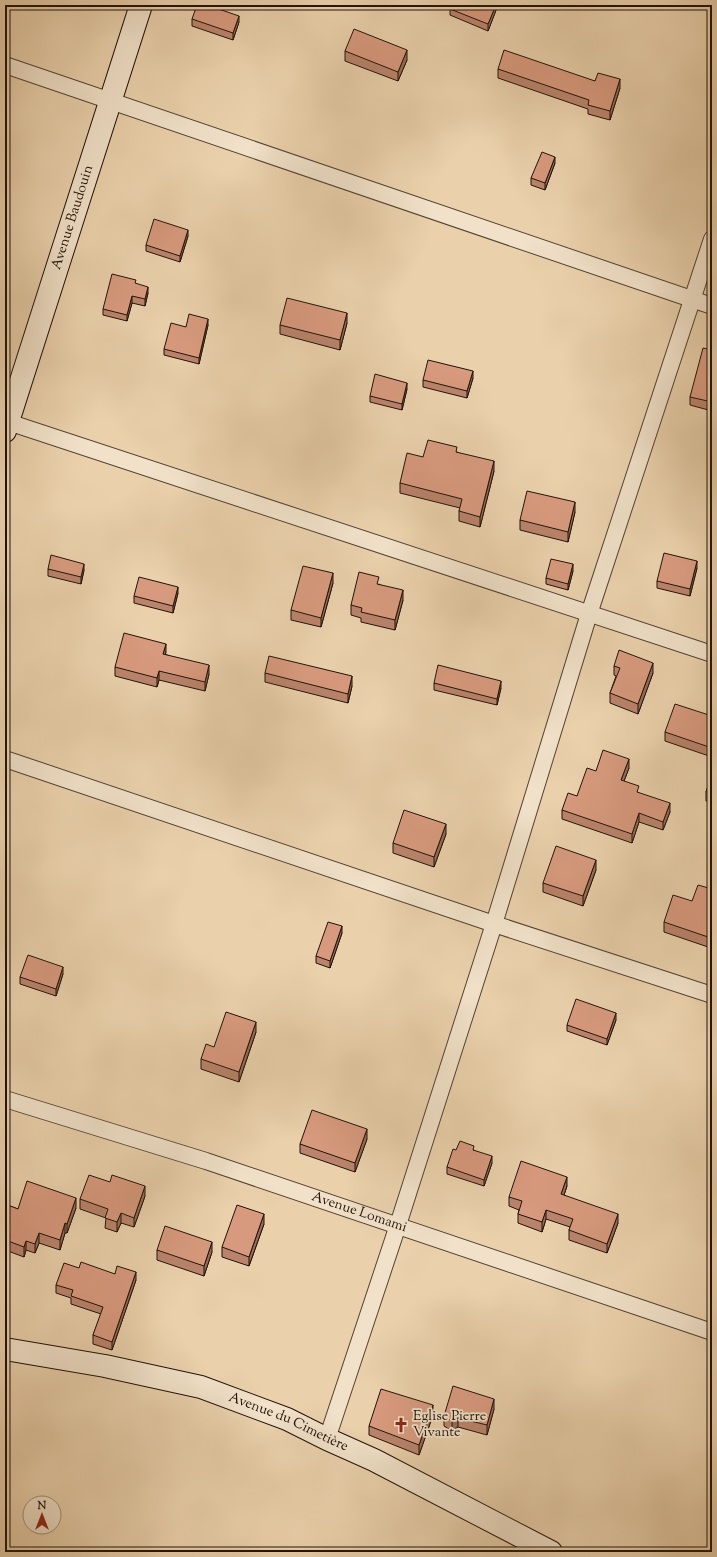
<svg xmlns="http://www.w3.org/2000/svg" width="717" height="1557" viewBox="0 0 717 1557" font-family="'Sorts Mill Goudy',serif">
<rect width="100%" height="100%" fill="#ead1ac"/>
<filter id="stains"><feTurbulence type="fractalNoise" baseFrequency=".005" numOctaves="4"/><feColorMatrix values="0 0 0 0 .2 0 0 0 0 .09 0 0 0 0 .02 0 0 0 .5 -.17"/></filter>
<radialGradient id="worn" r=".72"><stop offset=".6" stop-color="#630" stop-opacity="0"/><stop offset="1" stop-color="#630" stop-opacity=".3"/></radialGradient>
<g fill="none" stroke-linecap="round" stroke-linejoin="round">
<defs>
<g id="street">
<path d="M5 65 712 306"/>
<path d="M5 421 712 654"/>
<path d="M5 759 494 924 712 995"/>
<path id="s1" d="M5 1099 206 1161 712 1332"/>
<path d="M327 1439 398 1225 494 924 589 614 712 239"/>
</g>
<g id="secondary">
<path id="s2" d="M5 431 141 5"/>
<path id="s3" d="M5 1349 105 1366 201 1387 287 1419 327 1439 374 1460 551 1552"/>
</g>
</defs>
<!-- street casing -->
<use href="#street" stroke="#534232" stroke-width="18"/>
<!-- secondary casing -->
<use href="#secondary" stroke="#211209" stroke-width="24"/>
<!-- street -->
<use href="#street" stroke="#f1e1c9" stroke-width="16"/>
<!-- secondary -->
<use href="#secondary" stroke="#f1e1c9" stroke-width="22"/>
</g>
<!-- wall -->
<path fill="#ba846c" stroke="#211209" d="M498 5 488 31 450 15V9Z
M192 19 239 22 233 40 192 26Z
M345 51 407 60 398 81 345 61Z
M498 69 595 81 620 88 610 120 588 114V109L498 78Z
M555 163 545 190 531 185V178Z
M188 236 180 262 146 251V245Z
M136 284 148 293 145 306 132 303 127 321 103 315V309Z
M347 323 340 350 280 334V325Z
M208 325 199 364 164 355V349L186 327Z
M712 350V411L690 405V397Z
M473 378 467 398 423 387V380Z
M407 389 402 410 370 402V396Z
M457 452 494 471 480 527 459 521V511L460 508 400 493V483L423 457Z
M575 512 568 542 520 530V520Z
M697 568 690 596 657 588V581Z
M48 569 84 570 81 584 48 576Z
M573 571 568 590 546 584V578Z
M333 583 321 627 291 620V610Z
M379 584 403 600 395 630 361 622V618L351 615V605Z
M178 593 173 613 134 603V596Z
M166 652 165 654 209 674 205 691 159 680 157 687 115 676V667Z
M614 666 653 673 638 714 610 703V693L616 676 614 675Z
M265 673 352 686 348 703 265 682Z
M434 683 501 688 497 705 434 690Z
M712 716V757L665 741V732Z
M629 768 624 781 639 793 670 812 663 830 639 822 632 843 562 819V810L577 796 596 771Z
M712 774V803L706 801V792Z
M446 834 434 867 393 853V843Z
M596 870 583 906 543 892V883Z
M712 889 711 948 664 932V922L692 901Z
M342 933 330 968 316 963V956Z
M63 974 56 996 20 984V977Z
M616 1020 607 1045 567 1031V1025Z
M256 1032 239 1082 201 1069V1059L214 1047Z
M367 1139 355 1172 300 1153V1144Z
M456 1150H474L492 1163 484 1186 447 1174V1167Z
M567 1186 564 1195 618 1223 607 1253 569 1240V1230L570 1227 546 1219 542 1232 518 1223V1214L519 1210 509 1206V1197Z
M145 1196 134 1227 121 1223 117 1232 105 1228 106 1218 80 1209V1199Z
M5 1204 18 1209 76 1208 67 1233H65L60 1250 39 1243 35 1253 26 1250 24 1257 8 1251V1244L5 1243Z
M264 1224 249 1266 222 1257V1247Z
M157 1250 212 1252 204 1276 157 1260Z
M115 1274 136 1280 112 1350 93 1344V1335L101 1314 71 1304V1298L56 1293V1285Z
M494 1409 487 1435 458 1427 452 1431 444 1426V1416Z
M433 1415 419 1455 369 1435V1426Z"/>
<!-- shaded-wall -->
<path fill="#976c58" stroke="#211209" d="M496 5H498L488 31V24Z
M239 16V22L233 40V33Z
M407 50V60L398 81V72Z
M620 79V88L610 120V111Z
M555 157V163L545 190V183Z
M188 230V236L180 262V256Z
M148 287V293L145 306V299Z
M132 296V303L127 321V315Z
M347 313V323L340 350V340Z
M208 319V325L199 364V358Z
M473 371V378L467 398V391Z
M407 383V389L402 410V404Z
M494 461V471L480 527V517Z
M575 502V512L568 542V532Z
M697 561V568L690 596V589Z
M84 564V570L81 584V577Z
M573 564V571L568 590V584Z
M333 573V583L321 627V618Z
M178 587V593L173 613V606Z
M403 590V600L395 630V620Z
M166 644V652L163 663V654Z
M653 663V673L638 714V704Z
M209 665V674L205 691V682Z
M159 671V680L157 687V678Z
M352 676V686L348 703V694Z
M501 681V688L497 705V699Z
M629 759V768L621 789V780Z
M670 803V812L663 830V822Z
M639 813V822L632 843V834Z
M446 824V834L434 867V857Z
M596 860V870L583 906V896Z
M342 926V933L330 968V961Z
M712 935V945L711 948V938Z
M63 967V974L56 996V989Z
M616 1013V1020L607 1045V1039Z
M256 1022V1032L239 1082V1072Z
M367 1129V1139L355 1172V1163Z
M492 1156V1163L484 1186V1180Z
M567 1177V1186L561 1204V1194Z
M145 1186V1196L134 1227V1218Z
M76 1198V1208L67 1233V1224Z
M546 1210V1219L542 1232V1222Z
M121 1213V1223L117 1232V1222Z
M264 1214V1224L249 1266V1257Z
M618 1214V1223L607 1253V1244Z
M65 1223V1233L60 1250V1240Z
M39 1233V1243L35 1253V1244Z
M26 1241V1250L24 1257V1247Z
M212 1242V1252L204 1276V1266Z
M136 1272V1280L112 1350V1342Z
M494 1399V1409L487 1435V1425Z
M433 1405V1415L419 1455V1445Z
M458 1418V1427L452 1431V1421Z"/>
<!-- building -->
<path fill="#d89a7e" stroke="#211209" d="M197 5H207L239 16 233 33 192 19Z
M451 5H496L488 24 450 9Z
M354 29 407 50 398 72 345 51Z
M504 50 595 81 598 73 620 79 610 111 588 105 589 100 498 69Z
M542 152 555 157 545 183 531 178Z
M154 219 188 230 180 256 146 245Z
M112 274 136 280 135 283 148 287 145 299 132 296 127 315 103 309Z
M287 298 347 313 340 340 280 325Z
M189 314 208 319 199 358 164 349 171 323 186 327Z
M703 348 712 350V402L690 397Z
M428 360 473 371 467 391 423 380Z
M375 374 407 383 402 404 370 396Z
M428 440 457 447 456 452 494 461 480 517 459 511 462 499 400 483 407 453 423 457Z
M527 491 575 502 568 532 520 520Z
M664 553 697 561 690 589 657 581Z
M51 555 84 564 81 577 48 569Z
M551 559 573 564 568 584 546 578Z
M303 566 333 573 321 618 291 610Z
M359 572 379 577 377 584 403 590 395 620 361 612 362 608 351 605Z
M139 577 178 587 173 606 134 596Z
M124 633 166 644 163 654 209 665 205 682 159 671 157 678 115 667Z
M619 650 653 663 638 704 610 693 620 668 614 666Z
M269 656 352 676 348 694 265 673Z
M438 665 501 681 497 699 434 683Z
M675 704 712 716V748L665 732Z
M603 750 629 759 621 780 639 786 637 792 670 803 663 822 639 813 632 834 562 810 568 793 577 796 587 768 596 771Z
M712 774V794L706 792Z
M404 810 446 824 434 857 393 843Z
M556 846 596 860 583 896 543 883Z
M698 885 712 889V935L711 938 664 922 673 895 692 901Z
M328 922 342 926 330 961 316 956Z
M28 955 63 967 56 989 20 977Z
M576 999 616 1013 607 1039 567 1025Z
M226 1012 256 1022 239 1072 201 1059 206 1044 214 1047Z
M312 1110 367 1129 355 1163 300 1144Z
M460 1141 474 1146 473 1150 492 1156 484 1180 447 1167 453 1149 456 1150Z
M521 1161 567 1177 561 1194 618 1214 607 1244 569 1230 573 1219 546 1210 542 1222 518 1214 522 1201 509 1197Z
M89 1175 110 1182 112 1175 145 1186 134 1218 121 1213 117 1222 105 1218 108 1209 80 1199Z
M27 1181 76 1198 67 1224 65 1223 60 1240 39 1233 35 1244 26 1241 24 1247 8 1241 10 1235 5 1234V1204L18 1209Z
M237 1205 264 1214 249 1257 222 1247Z
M165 1226 212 1242 204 1266 157 1250Z
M81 1262 115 1274 117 1266 136 1272 112 1342 93 1335 103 1307 71 1296 73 1290 56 1285 64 1263 79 1268Z
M453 1386 494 1399 487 1425 458 1418 452 1421 444 1416Z
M381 1389 433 1405 419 1445 369 1426Z"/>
<!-- icons -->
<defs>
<symbol id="church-bare" viewBox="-9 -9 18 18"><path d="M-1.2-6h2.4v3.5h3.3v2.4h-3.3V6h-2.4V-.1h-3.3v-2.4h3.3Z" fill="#8f2418" stroke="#f1e1c9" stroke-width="2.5" paint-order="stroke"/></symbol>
</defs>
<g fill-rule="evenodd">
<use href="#church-bare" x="390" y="1414" width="22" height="22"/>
</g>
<g text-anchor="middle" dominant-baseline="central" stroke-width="3.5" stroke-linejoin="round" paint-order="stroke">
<!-- street labels -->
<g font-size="14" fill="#211209" stroke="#f1e1c9">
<text stroke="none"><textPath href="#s2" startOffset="224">Avenue Baudouin</textPath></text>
<text stroke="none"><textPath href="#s1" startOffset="372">Avenue Lomami</textPath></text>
<text stroke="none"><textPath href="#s3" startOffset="294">Avenue du Cimetière</textPath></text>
</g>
<!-- poi labels -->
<g font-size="14" fill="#211209" stroke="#f1e1c9" text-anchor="start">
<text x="413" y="1417">Eglise Pierre<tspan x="413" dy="16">Vivante</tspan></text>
</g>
</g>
<!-- margin -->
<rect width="717" height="1557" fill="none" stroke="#ead1ac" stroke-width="20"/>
<rect x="6" y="6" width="705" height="1545" fill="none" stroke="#211209" stroke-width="2"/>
<rect x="10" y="10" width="697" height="1537" fill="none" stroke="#211209"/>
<!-- north arrow -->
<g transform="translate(42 1515)"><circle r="19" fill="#f1e1c9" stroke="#9e8e7c"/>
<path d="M0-3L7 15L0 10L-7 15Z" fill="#8f2418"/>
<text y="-6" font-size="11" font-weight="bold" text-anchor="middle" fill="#211209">N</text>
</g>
<rect width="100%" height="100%" filter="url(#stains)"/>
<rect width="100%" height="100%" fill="url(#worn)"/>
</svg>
